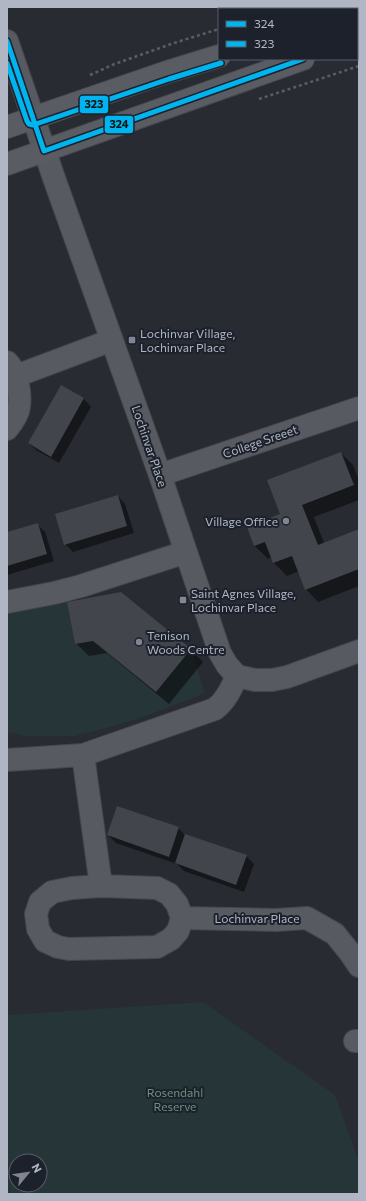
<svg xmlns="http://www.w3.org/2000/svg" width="366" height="1201" viewBox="0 0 366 1201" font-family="Commissioner,sans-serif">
<rect width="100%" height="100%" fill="#282b32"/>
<!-- green -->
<path fill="#263538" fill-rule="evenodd" d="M66 596 75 644 93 641 156 691 191 649 205 693 190 699 143 717 114 726 75 736H28L7 732V605Z
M203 1002 335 1095 359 1161V1194H7V1015ZM16 1161H40V1185H16Z"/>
<!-- shadow -->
<path fill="#0007" d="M61 386 84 399 91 407 59 463 36 450 29 443Z
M341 453 353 465 359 480V500L314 517 324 543 359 530V586L318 602 306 589 299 571 287 576 274 563 272 557 268 559 255 546 248 528 281 515Z
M118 496 125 504 134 533 73 552 65 544Z
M37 524 45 532 54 561 7 575V533Z
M68 602 190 649 203 662 169 704 107 653 89 656 76 643Z
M178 828 185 835 246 856 254 864 244 892 184 871 177 864 116 843 108 835Z"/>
<!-- building -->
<path fill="#42454b" d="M61 385 84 398 51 457 28 443Z
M341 452 354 485 302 505 318 545 359 529V569L305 590 292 556 273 563 265 542 254 546 247 527 280 514 267 480Z
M118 495 127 526 64 545 55 514Z
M38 523 47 554 7 566V532Z
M121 592 191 649 156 692 93 641 75 644 67 602Z
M117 806 179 827 169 857 107 835Z
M185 834 247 855 236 885 175 863Z"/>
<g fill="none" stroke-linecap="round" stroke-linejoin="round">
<defs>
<path id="minor" d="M7 41 55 181 160 475 220 653 227 665 237 676 255 680H272L287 677 359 651
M7 362C17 372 21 392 19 407 18 415 12 423 7 429
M16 376 112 340
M160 475 359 408
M7 602 54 593 81 586 186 552
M7 760 83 755
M101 886 157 888 169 894 177 904 182 918 178 931 171 939 157 947 69 949 58 947 45 941 38 929 36 914 40 902 52 892 72 888Z
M101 886 83 755 215 709C226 700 231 689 237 676
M182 918 276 920 307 918 335 934 351 954 359 966
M355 1041H359"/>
<path id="major" d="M357 10 359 9
M357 38 359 37
M7 127 167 72 219 56
M7 164 303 59"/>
</defs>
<!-- minor casing -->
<use href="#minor" stroke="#46474d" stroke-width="24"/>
<!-- major casing -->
<use href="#major" stroke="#45484f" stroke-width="24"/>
<!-- path -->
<path stroke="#5a5e64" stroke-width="2.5" stroke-dasharray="3 3" stroke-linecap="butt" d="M300 9 306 7
M90 75 112 65 174 43 219 29
M259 99 359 66"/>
<!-- minor -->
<use href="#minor" stroke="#575a61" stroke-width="22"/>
<!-- major -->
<use href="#major" stroke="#595c63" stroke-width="22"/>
<defs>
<path id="bus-1" d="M7 41 44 151 303 59"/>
<path id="bus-2" d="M7 63 27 121 29 124 33 125 169 79 221 63"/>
</defs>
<!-- bus-1 casing -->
<use href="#bus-1" stroke="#1c212c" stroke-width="8"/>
<!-- bus-2 casing -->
<use href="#bus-2" stroke="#1c212c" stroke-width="8"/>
<!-- bus-1 -->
<use href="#bus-1" stroke="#00b5ef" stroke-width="5"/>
<!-- bus-2 -->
<use href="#bus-2" stroke="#00b5ef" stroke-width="5"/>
</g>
<!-- markers -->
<g fill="#818591" stroke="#1c212c" stroke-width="1.5">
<rect x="128" y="336" width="8" height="8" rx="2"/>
<circle cx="286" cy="521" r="4"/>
<rect x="179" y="596" width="8" height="8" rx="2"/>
<circle cx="139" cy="642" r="4"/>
</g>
<g text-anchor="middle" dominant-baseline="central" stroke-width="4" stroke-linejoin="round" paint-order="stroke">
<!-- poi labels -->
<g font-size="12" fill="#b1b6c4" stroke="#1c212c" text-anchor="start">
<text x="140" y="333">Lochinvar Village,<tspan x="140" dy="14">Lochinvar Place</tspan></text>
<text x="278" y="521" text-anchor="end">Village Office</text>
<text x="191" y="593">Saint Agnes Village,<tspan x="191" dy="14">Lochinvar Place</tspan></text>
<text x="147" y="635">Tenison<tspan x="147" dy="14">Woods Centre</tspan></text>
</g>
<!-- street labels -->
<g font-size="12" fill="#b1b6c4" stroke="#1c212c">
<text transform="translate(260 441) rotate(-19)">College Sreeet</text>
<text transform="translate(150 446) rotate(71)">Lochinvar Place</text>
<text x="257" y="918">Lochinvar Place</text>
</g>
<!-- park labels -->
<g font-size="12" fill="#6b9279" stroke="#1c212c">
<text x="175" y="1092">Rosendahl<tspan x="175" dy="14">Reserve</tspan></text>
</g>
</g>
<g stroke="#1c212c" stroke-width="1.5">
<rect x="79" y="95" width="30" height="19" rx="4" fill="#00b5ef"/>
<rect x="104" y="115" width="30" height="19" rx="4" fill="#00b5ef"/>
</g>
<g font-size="11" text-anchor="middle" font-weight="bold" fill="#111">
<text x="94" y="108">323</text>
<text x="119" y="128">324</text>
</g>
<!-- border -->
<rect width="366" height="1201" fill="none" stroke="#b1b6c4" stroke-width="16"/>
<!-- legend -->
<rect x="218" y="8" width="140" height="52" fill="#1c212c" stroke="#585d69"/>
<rect x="226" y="21" width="20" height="6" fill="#00b5ef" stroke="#585d69"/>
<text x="254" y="28" font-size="12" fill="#b1b6c4">324</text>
<rect x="226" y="41" width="20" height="6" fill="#00b5ef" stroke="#585d69"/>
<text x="254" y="48" font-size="12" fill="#b1b6c4">323</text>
<!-- north arrow -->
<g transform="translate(28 1173) rotate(61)"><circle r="19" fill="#1c212c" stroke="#585d69"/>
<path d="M0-3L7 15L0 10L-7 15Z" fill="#818591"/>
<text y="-6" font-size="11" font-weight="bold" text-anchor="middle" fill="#b1b6c4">N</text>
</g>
</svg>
